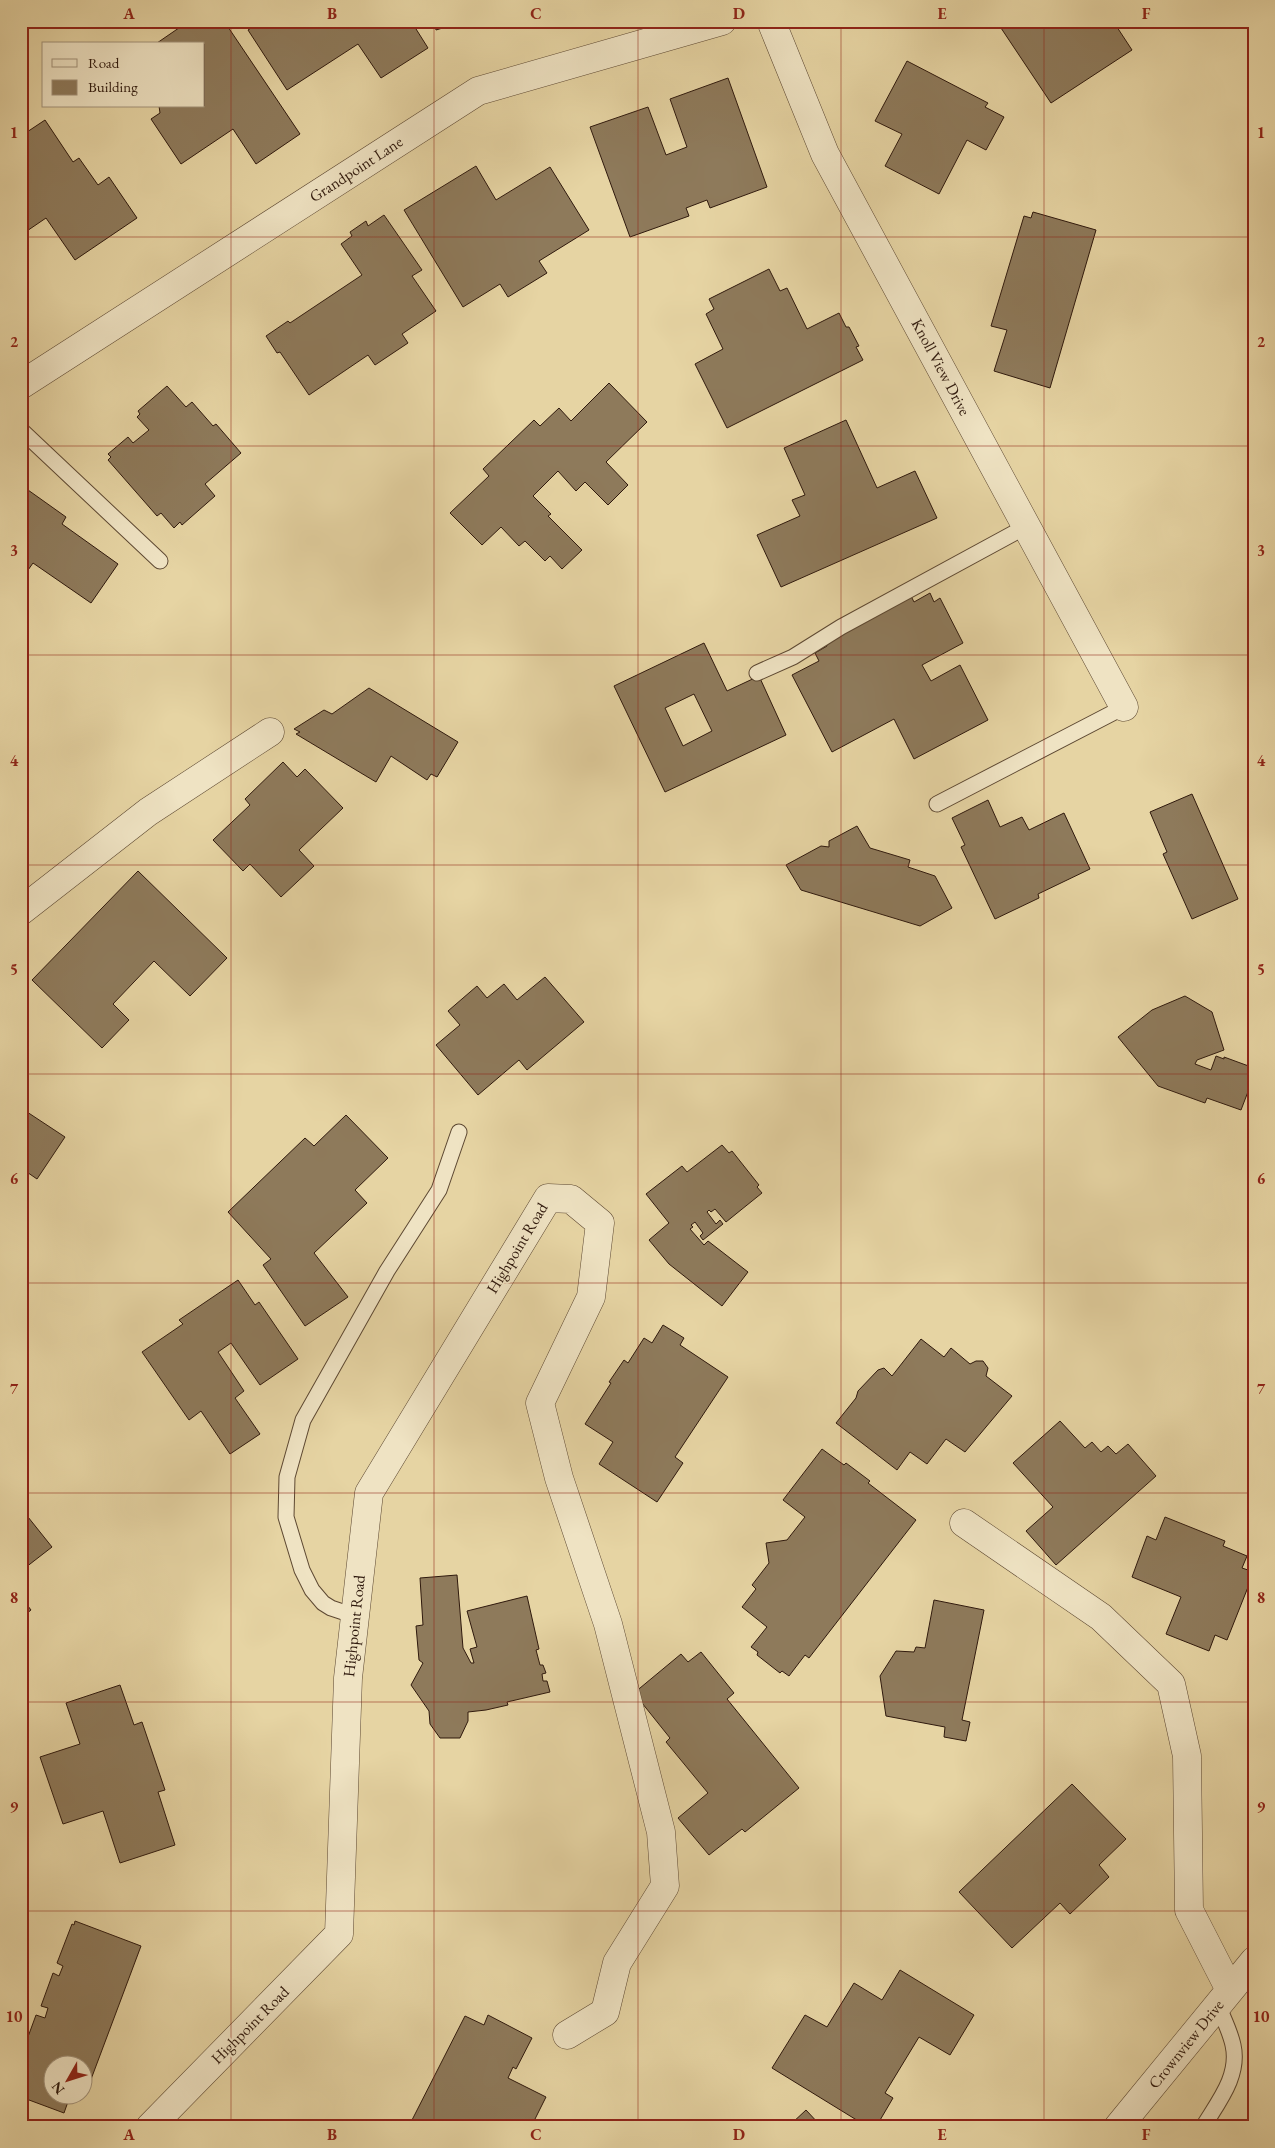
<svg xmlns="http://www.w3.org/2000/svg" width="1275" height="2148" viewBox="0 0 1275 2148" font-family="'EB Garamond',serif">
<rect width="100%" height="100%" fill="#e6d4a3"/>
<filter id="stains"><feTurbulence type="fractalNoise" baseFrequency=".004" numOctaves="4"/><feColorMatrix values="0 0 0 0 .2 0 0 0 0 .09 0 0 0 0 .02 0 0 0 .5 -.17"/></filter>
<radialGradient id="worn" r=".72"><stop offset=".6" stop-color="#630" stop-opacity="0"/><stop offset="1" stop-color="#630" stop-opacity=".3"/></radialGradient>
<!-- building -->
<path fill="#8e7a5b" stroke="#2f190d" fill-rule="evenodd" d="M189 21H224L300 134 256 164 233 129 181 164 151 119 160 113 159 106H204V44L157 43Z
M262 21H411L428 48 381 78 358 44 287 90 248 30Z
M434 21H466L436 30Z
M1004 21H1113L1132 50 1051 103 999 25Z
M907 61 988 103 985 107 1004 117 986 150 967 140 939 194 885 166 902 134 875 121Z
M728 78 767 187 710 208 707 200 686 208 689 216 630 237 590 127 648 107 666 155 687 147 670 99Z
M45 120 73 162 79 158 98 185 109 177 137 218 75 260 46 218 21 235V136Z
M476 166 496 200 550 167 589 230 539 261 547 273 508 297 500 284 463 307 404 210Z
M1033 212 1096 230 1050 388 994 371 1007 330 991 326 1024 216 1031 218Z
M384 215 422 270 412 276 436 311 402 334 408 343 375 365 368 355 309 395 280 352 277 353 266 336 288 321 290 323 362 275 341 244 352 236 350 232 366 221 368 226Z
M769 269 780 291 787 288 807 329 839 313 846 327H849L859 346 856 347 863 360 727 428 695 364 723 349 706 314 714 309 709 299Z
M609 383 647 422 606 462 628 485 608 505 585 482 576 491 558 471 533 496 551 514 548 516 582 550 562 569 550 556 545 561 525 541 519 546 501 527 482 545 450 513 489 476 483 469 534 420 540 426 559 408 571 421Z
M167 386 186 407 192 402 213 426 216 424 241 453 205 484 215 496 182 525 180 522 174 528 161 513 157 516 108 460 111 457 108 454 128 437 133 443 149 430 137 417 140 414 138 411Z
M846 420 877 488 915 471 937 518 781 587 757 535 800 516 792 500 805 495 784 448Z
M21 485 66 517 62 524 118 564 91 603 33 563 21 580Z
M930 593 934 602 940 598 963 643 922 665 931 681 960 665 988 720 914 759 894 719 832 752 792 675 819 661 815 653 827 646 825 641 911 596 914 602Z
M704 643 727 691 759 676 786 735 665 792 614 686ZM694 694 712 731 683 746 665 708Z
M369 688 458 742 437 777 431 774 427 780 391 756 376 782 296 734 300 732 294 729 324 710 332 714Z
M283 762 297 777 305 769 343 808 299 850 314 866 281 897 250 864 243 871 213 840 250 805 245 799Z
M1192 794 1238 899 1192 919 1163 854 1167 852 1150 812Z
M988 800 1000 827 1022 817 1029 830 1064 813 1090 869 1038 894 1039 898 995 919 961 847 965 845 952 818Z
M857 826 870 848 910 860 908 867 935 876 952 908 920 926 801 890 786 865 821 846 829 847V841Z
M138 871 227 958 190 996 154 961 113 1004 129 1020 102 1048 32 980Z
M545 977 584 1022 527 1070 519 1060 478 1095 436 1045 460 1025 448 1011 477 986 487 998 504 984 517 1000Z
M1185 996 1212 1012 1224 1050 1197 1060 1195 1064 1211 1070 1216 1056 1224 1059V1057L1254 1068V1076L1241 1110 1207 1098 1205 1103 1158 1086 1118 1037 1152 1010Z
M21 1108 65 1137 37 1179 21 1168Z
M346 1115 388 1158 355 1190 367 1203 314 1253 348 1297 305 1326 263 1265 271 1259 228 1212 305 1138 314 1146Z
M722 1145 729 1153 732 1151 759 1185 757 1187 762 1193 726 1222 715 1209 711 1212 709 1210 707 1212 716 1224 720 1220 723 1224 703 1240 700 1236 703 1233 695 1222 691 1225 693 1227 690 1229 704 1245 708 1241 748 1272 722 1306 669 1264 649 1240 669 1223 646 1194 682 1166 687 1172Z
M238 1280 255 1305 259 1302 298 1359 260 1385 231 1343 218 1352 244 1391 235 1398 260 1434 230 1454 201 1411 189 1420 142 1352 183 1324 179 1320Z
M663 1325 684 1338 680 1345 728 1377 675 1457 683 1463 657 1502 599 1464 613 1442 585 1424 611 1383 609 1382 624 1360 628 1363 644 1338 652 1343Z
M921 1339 944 1357 951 1348 970 1364 976 1361H983L988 1368 986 1376 1012 1396 965 1452 946 1439 927 1464 910 1452 897 1470 836 1423 856 1398 858 1391 878 1370 884 1368 892 1376Z
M1060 1421 1085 1448 1092 1442 1101 1452 1108 1446 1116 1454 1128 1444 1156 1476 1056 1565 1026 1531 1053 1507 1013 1463Z
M822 1449 844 1465 846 1463 870 1481 868 1483 916 1520 809 1658 805 1655 789 1676 782 1671 780 1673 757 1655 758 1652 751 1647 767 1627 742 1607 756 1589 752 1585 769 1563 766 1543 787 1540 805 1517 783 1500Z
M24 1512 52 1547 21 1571V1514Z
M1165 1517 1225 1541 1223 1546 1247 1556 1242 1568 1254 1572 1227 1640 1215 1635 1209 1651 1166 1634 1181 1597 1132 1577 1147 1536 1156 1540Z
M457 1575 463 1648 471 1663H474L470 1649 477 1647 467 1611 527 1596 539 1649 536 1650 540 1665H543L546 1673 542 1674 543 1681H547L550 1692 507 1702 508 1705 486 1710 468 1712V1721L460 1738H440L430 1724 429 1711 411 1685 423 1663 419 1660 416 1626 423 1625 420 1578Z
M21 1597 31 1610 21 1618Z
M934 1600 984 1610 962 1720 970 1722 966 1741 944 1737 945 1727 886 1716 880 1676 896 1651 914 1652 916 1647 925 1648Z
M701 1652 734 1693 727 1699 799 1788 745 1832 742 1829 709 1855 678 1818 708 1793 666 1742 670 1738 634 1693 681 1654 688 1662Z
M120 1685 134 1725 142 1722 165 1790 158 1792 175 1845 120 1863 103 1811 63 1824 40 1757 80 1744 66 1703Z
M1072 1784 1126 1839 1099 1865 1109 1877 1070 1914 1060 1903 1012 1948 959 1892Z
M75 1921 141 1946 90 2082 82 2079V2066H52V2096H70L64 2113 21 2097V2056L36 2015 45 2018 48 2008 41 2006 53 1973 59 1976 63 1966 57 1963 72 1924 74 1925Z
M900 1970 974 2015 950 2055 919 2037 885 2093 893 2098 876 2127H868L772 2068 805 2015 827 2027 854 1983 882 2000Z
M488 2015 532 2038 516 2069 513 2067 508 2078 546 2097 531 2127H499L489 2122 487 2127H426L412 2120 465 2016 484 2025Z
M806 2110 820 2125 819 2127H793L791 2124Z"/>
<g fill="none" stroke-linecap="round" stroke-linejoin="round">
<defs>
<path id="lane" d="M21 430 160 561
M757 673 793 657 841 627 1027 526
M937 804 1124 707
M355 1616 331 1608 323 1603 312 1590 302 1570 286 1517 287 1477 303 1420 387 1271 439 1190 459 1132
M1203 2127C1218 2102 1240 2076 1233 2045 1230 2031 1223 2018 1218 2005"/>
<path id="street" d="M771 21 825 154 1124 707
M21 385 478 91 722 21
M21 911 148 812 270 732
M964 1523 1101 1617 1171 1684 1187 1756 1189 1910 1230 1990
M150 2127 339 1934 348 1678 369 1493 548 1198 571 1199 600 1223 591 1297 540 1403 559 1478 608 1624 661 1832 665 1886 617 1963 605 2012 567 2035
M1118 2127 1254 1961"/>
</defs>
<!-- lane casing -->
<use href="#lane" stroke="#5d4832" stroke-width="17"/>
<!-- street casing -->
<use href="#street" stroke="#5d4832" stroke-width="29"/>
<!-- lane -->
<use href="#lane" stroke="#efe3c3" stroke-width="15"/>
<!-- street -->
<use href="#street" stroke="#efe3c3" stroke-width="28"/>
</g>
<!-- grid -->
<path fill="none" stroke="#8f2418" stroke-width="1" stroke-opacity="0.55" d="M231 21V2127M434 21V2127M638 21V2127M841 21V2127M1044 21V2127M21 237H1254M21 446H1254M21 655H1254M21 865H1254M21 1074H1254M21 1283H1254M21 1493H1254M21 1702H1254M21 1911H1254"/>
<g text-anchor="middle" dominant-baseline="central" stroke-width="4" stroke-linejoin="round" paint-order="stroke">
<!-- street labels -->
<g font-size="16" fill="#2f190d" stroke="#efe3c3">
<text transform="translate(356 169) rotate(-33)">Grandpoint Lane</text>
<text transform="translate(941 367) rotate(62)">Knoll View Drive</text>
<text transform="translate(517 1248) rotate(-59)">Highpoint Road</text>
<text transform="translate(354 1626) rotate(-84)">Highpoint Road</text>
<text transform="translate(250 2025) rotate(-45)">Highpoint Road</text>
<text transform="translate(1186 2044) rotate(-51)">Crownview Drive</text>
</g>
</g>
<!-- margin -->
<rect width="1275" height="2148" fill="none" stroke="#e6d4a3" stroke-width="55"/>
<!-- legend -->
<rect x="42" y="42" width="162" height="65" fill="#efe3c3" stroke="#a2927a"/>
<rect x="52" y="59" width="25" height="8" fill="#efe3c3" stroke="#a2927a"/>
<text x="88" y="68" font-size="15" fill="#2f190d">Road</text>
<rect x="52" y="80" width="25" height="15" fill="#8e7a5b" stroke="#a2927a"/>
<text x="88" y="92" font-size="15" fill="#2f190d">Building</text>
<!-- north arrow -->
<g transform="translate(68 2080) rotate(231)"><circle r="24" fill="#efe3c3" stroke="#a2927a"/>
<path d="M0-4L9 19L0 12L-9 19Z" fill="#8f2418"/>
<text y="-8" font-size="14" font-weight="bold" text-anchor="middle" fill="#2f190d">N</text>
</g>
<rect x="28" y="28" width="1220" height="2092" fill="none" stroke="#8f2418" stroke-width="2"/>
<g font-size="16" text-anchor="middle" font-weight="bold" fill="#8f2418">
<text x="129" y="19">A</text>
<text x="332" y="19">B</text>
<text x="536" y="19">C</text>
<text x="739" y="19">D</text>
<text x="942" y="19">E</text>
<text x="1146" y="19">F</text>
<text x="14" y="138">1</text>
<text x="1261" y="138">1</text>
<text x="14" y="347">2</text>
<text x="1261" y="347">2</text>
<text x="14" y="556">3</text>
<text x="1261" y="556">3</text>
<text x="14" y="766">4</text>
<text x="1261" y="766">4</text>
<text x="14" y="975">5</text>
<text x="1261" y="975">5</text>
<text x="14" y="1184">6</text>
<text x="1261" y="1184">6</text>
<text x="14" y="1394">7</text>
<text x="1261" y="1394">7</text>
<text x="14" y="1603">8</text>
<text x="1261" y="1603">8</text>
<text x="14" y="1812">9</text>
<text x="1261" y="1812">9</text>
<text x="14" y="2022">10</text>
<text x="1261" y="2022">10</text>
<text x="129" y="2140">A</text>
<text x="332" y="2140">B</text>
<text x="536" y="2140">C</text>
<text x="739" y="2140">D</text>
<text x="942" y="2140">E</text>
<text x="1146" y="2140">F</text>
</g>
<rect width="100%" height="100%" filter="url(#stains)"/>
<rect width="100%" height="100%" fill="url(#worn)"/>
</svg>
